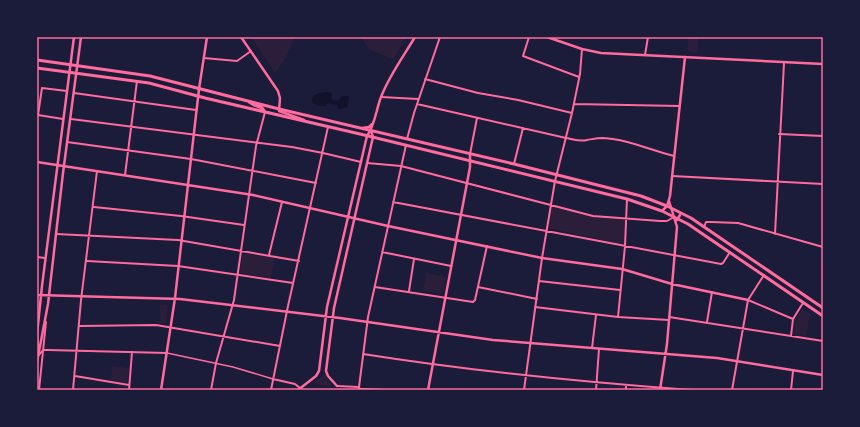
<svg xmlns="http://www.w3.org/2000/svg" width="860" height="427" viewBox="0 0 860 427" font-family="Mulish,sans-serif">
<rect width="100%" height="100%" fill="#1b1b3a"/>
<!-- green -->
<path fill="#2a1e3b" d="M251 37H295L285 59 275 73Z
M361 37H407L393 60 369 49Z
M688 37H698V53L688 52Z
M552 206 593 216 626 218 625 245 548 228Z
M243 253 275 258 271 278 240 273Z
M426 273 446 277 443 293 423 291Z
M160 305H165L168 306 166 323H160Z
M802 309 810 314 806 336 793 334 795 320Z
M112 366 129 368 127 383 111 380Z
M324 374 332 386 313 384Z"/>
<!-- water -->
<path fill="#12122b" d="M327 92 332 93 331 99 338 101 342 96H348L349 98 347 107 341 109 338 108 337 105 328 103 326 106H318L312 102C312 93 320 93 327 92Z"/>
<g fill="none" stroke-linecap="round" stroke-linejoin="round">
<!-- pedestrian -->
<path stroke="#ff6b9d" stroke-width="1.5" d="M167 353 233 367 273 379"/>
<!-- minor -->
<path stroke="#ff6b9d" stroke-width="2" d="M529 37 523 56 579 77
M645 55 648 37
M204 58 237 61 251 51
M425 79 478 93 518 100 572 113
M74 93 196 110
M381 97 418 99
M417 104 566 138C572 139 581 142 587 140 593 139 597 138 603 138 627 139 650 150 674 156
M574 104 680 106
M38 115 42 88 67 91
M38 115 63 119
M71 119 292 147 323 153 361 162
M779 134 823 136
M407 139 414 113 440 37
M67 142 191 159 316 183
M470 154 477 118
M367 163 401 166 593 216 660 221H667L674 217
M514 164 523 128
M125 175 137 81
M672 176 823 184
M393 202 721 264 723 263 730 252
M94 207 181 216 244 225
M704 227 706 222H711L738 223 823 247
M56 234 178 240 299 261
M775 234 784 63
M382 252 451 266
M269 255 282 202
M37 257 45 258
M87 261 178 266 293 283
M539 281 620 290
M375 287 473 302 475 300 487 246
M478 287 537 299
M409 291 414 259
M748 300 793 319
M535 307 618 317 669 320
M618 317 625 246 627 199
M669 317 823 341
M707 322 712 292
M80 326 156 325 280 346
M791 336 793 319 803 303
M592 348 596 315
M363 354C471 371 581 382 691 390
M39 355 43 350H48L167 353
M75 376 129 385
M273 379 295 384 300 388
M337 386 359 387 368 317 406 145
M39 390 46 322
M73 390 81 300 97 171
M129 390 132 352
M211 390 216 363 234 300 256 146 265 112
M271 390 288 306 328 127
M524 390 542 258 555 181 572 113 580 74 582 49
M596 390 599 349
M626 390V385
M732 390 748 300 764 275
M791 390 793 371"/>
<!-- tertiary -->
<path stroke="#ff6b9d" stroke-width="2.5" d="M547 37 582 49 601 53 823 64
M362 128 369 127 372 124
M37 162 253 195 388 226 542 258 622 269 672 284 748 300
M662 211 667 206 670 196 685 57
M677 220 680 215
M37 295 180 299 340 318 493 340 717 358 823 375
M38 350 37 334 42 286 74 37
M37 362 48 304 63 173 81 37
M337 386 328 376 326 371 334 308 373 137 371 131
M359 387V389L380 390
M161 390 175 298 199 89 207 37
M298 390 316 376 319 371 327 307 367 136C375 125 376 110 381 97 389 76 403 57 415 37
M428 390 470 167V154
M660 390 667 344 677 227 669 201"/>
<!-- secondary -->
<path stroke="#ff6b9d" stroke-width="2.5" d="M241 37 278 91 280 98 279 111 304 120"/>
<!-- trunk -->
<path stroke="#ff6b9d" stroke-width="3" d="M37 60 150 76 279 109 514 164 641 196 667 206 691 218 823 308
M37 68 149 83 205 98 360 134 627 199 662 211 688 224 823 316
M249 102 254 105 262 108 265 112"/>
</g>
<!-- border -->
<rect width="860" height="427" fill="none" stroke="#1b1b3a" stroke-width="76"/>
<rect x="38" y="38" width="784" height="351" fill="none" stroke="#ff6b9d" stroke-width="1.5"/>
</svg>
